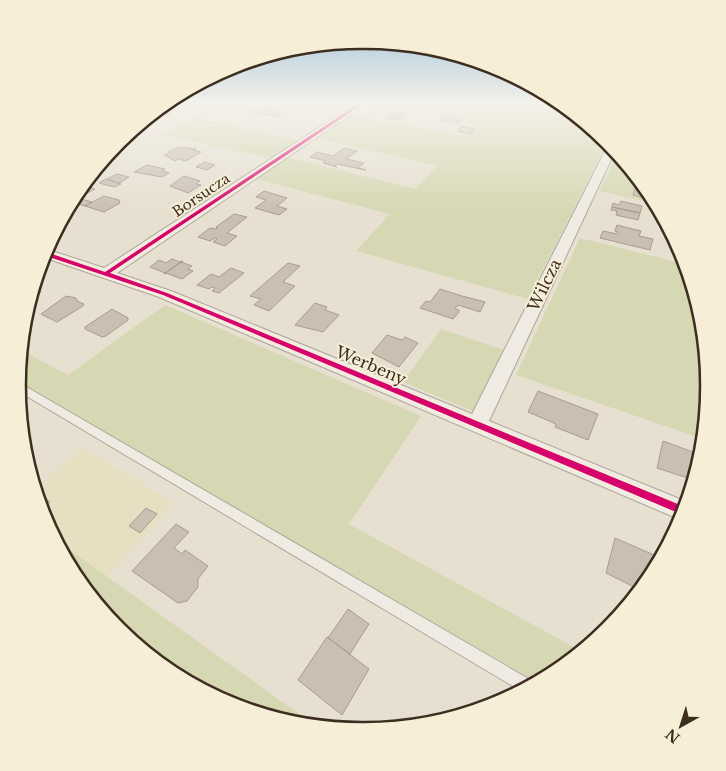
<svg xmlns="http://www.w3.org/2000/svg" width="726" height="771" viewBox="0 0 726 771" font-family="'Libre Baskerville',serif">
<rect width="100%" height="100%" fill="#e7e0d1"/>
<!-- farmland -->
<path fill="#e6dfc2" d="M83 448 175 503 107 577 56 540 44 517 35 488Z"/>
<!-- green -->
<path fill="#d6d7b3" d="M375 104H476L496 108 499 104H562L608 141 528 299 356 251 390 214 256 179 286 157 415 189 437 166 315 138 351 115 467 136 480 124Z
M194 117 299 141 272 159 162 134Z
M617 154 650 194 656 204 599 191Z
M580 238 685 264 702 318 708 386 703 439 516 375Z
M165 305 421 416 349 524 581 651 555 673 537 682 18 383 21 350 68 375Z
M441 329 504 350 475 412 403 382Z
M56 540 316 726C224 717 127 654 76 577 68 566 62 552 56 540Z"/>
<!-- building -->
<path fill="#cbbfb2" stroke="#a89c90" d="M264 104H289L280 110 273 109 269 111 283 113 277 117 247 111 252 108 261 110 265 107 260 106Z
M160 110 172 113 154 118 149 116Z
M392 112 400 114 407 113 399 120 385 118Z
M445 117 461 120 457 123 441 120Z
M462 126 475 129 470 134 457 131Z
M180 147 196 149 193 150 201 152 186 161 178 159 175 161 164 155 169 153V151Z
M344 148 357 151 346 159 364 163 358 168 366 170H365L337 164 335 166 337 167 323 163 326 161 310 157 317 152 333 156Z
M205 162 215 165 207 170 196 167Z
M147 165 165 169 162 171 169 173 162 177 134 172Z
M117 174 129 177 119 183 107 179Z
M184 176 200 181 196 184 201 185 188 193 170 186Z
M106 179 121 184 114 187 99 183Z
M643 184 650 194 654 200 633 195 635 189 641 191Z
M83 185 95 189 78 198 92 202 85 206 71 202Z
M264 191 287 198 277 206 287 209 279 215 255 208 266 200 256 197Z
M104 196 119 200 120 203 104 212 85 206Z
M621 201 642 206 640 213 612 207 613 203 619 205Z
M612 207 640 213 638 220 616 215 617 211 611 210Z
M234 214 247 217 227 233 237 236 225 246 213 242 217 239 215 238 210 241 198 237 210 228 216 229 218 228 216 227Z
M617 225 641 231 639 236 653 239 650 250 600 238 603 231 617 234 618 232 615 231Z
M172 259 180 262 182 261 164 274 165 273 150 267 159 260 166 263Z
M183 261 181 262 192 266 188 269 193 271 182 279 166 273 164 274Z
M288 263 300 266 283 282 295 286 269 311 254 305 261 299 250 296Z
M231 268 244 273 219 293 212 291 215 288 212 287 209 289 197 285 211 274 219 277Z
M34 285 41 292 30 299Z
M440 289 462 296 485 302 480 312 458 305 455 309 459 310V312L453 319 420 308 426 301 430 302Z
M66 296 76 298 77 301 84 304 83 306 57 322 41 314Z
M315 303 327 307 325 310 339 315 323 332 295 325Z
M112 309 128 318V320L106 336 102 337 85 329V327Z
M387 335 402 340 405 337 418 343 399 367 372 353Z
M538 391 598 414 588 440 555 427 556 424 528 412Z
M663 441 701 455 694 480 657 468Z
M38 493 50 502 41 509 37 495Z
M146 508 157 514 140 533 129 526Z
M176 524 189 532 174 548 182 554 185 550 208 566 198 579V587L187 601 178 603 132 571Z
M615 538 661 558 650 578 640 590 606 573Z
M348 609 369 624 350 654 328 638Z
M327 637 369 669 342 715 298 680Z"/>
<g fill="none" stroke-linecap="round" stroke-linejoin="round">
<defs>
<path id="service" d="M18 382 534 682 535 683 521 691 18 391Z"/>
<path id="minor" d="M355 104H366L117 273 171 291 472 414 607 147 610 144 615 151 489 421 687 502 681 520 159 297 43 257 46 249 104 268Z"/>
</defs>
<!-- service casing -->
<use href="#service" stroke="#ada599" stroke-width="2"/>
<!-- minor casing -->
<use href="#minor" stroke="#ada599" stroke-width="2"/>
<!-- service -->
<use href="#service" fill="#efebe3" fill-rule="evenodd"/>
<!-- minor -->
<use href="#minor" fill="#efebe3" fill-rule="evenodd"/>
<defs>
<path id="cycleway" d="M358 104H363L110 273 167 293 685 507 683 515 163 295 43 255 45 251 46 252 105 272Z"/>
</defs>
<!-- cycleway casing -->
<use href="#cycleway" stroke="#f7eed8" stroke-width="3"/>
<!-- cycleway -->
<use href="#cycleway" fill="#d6006c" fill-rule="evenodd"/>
</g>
<!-- sky -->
<linearGradient id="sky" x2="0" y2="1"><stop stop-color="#96bed9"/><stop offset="0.49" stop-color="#f4f1ea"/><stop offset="1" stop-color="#f4f1ea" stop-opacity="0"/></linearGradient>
<rect width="726" height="212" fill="url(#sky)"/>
<g text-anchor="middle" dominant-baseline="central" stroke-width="4" stroke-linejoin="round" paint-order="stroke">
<!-- far-street labels -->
<g font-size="14" fill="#3d2e20" stroke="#f7eed8">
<text transform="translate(201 195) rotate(-34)">Borsucza</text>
</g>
<!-- street labels -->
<g font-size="16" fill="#3d2e20" stroke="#f7eed8">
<text transform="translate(544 285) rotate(-64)">Wilcza</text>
<text transform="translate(371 365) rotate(23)">Werbeny</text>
</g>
</g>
<!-- crop -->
<path d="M0 0H726V771H0ZM362 49H364A336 336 0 0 1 700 385V386A336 336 0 0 1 364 722H362A336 336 0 0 1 26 386V385A336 336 0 0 1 362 49Z" fill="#f7eed8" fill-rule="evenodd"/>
<path fill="none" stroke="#3d2e20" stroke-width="2.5" d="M362 49H364A336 336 0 0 1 700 385V386A336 336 0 0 1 364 722H362A336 336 0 0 1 26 386V385A336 336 0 0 1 362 49Z"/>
<!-- north arrow -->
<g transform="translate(681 726) rotate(219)" stroke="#f7eed8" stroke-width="4" paint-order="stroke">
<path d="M0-4L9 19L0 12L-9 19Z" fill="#3d2e20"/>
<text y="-8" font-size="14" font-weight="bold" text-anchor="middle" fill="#3d2e20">N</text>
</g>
</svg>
